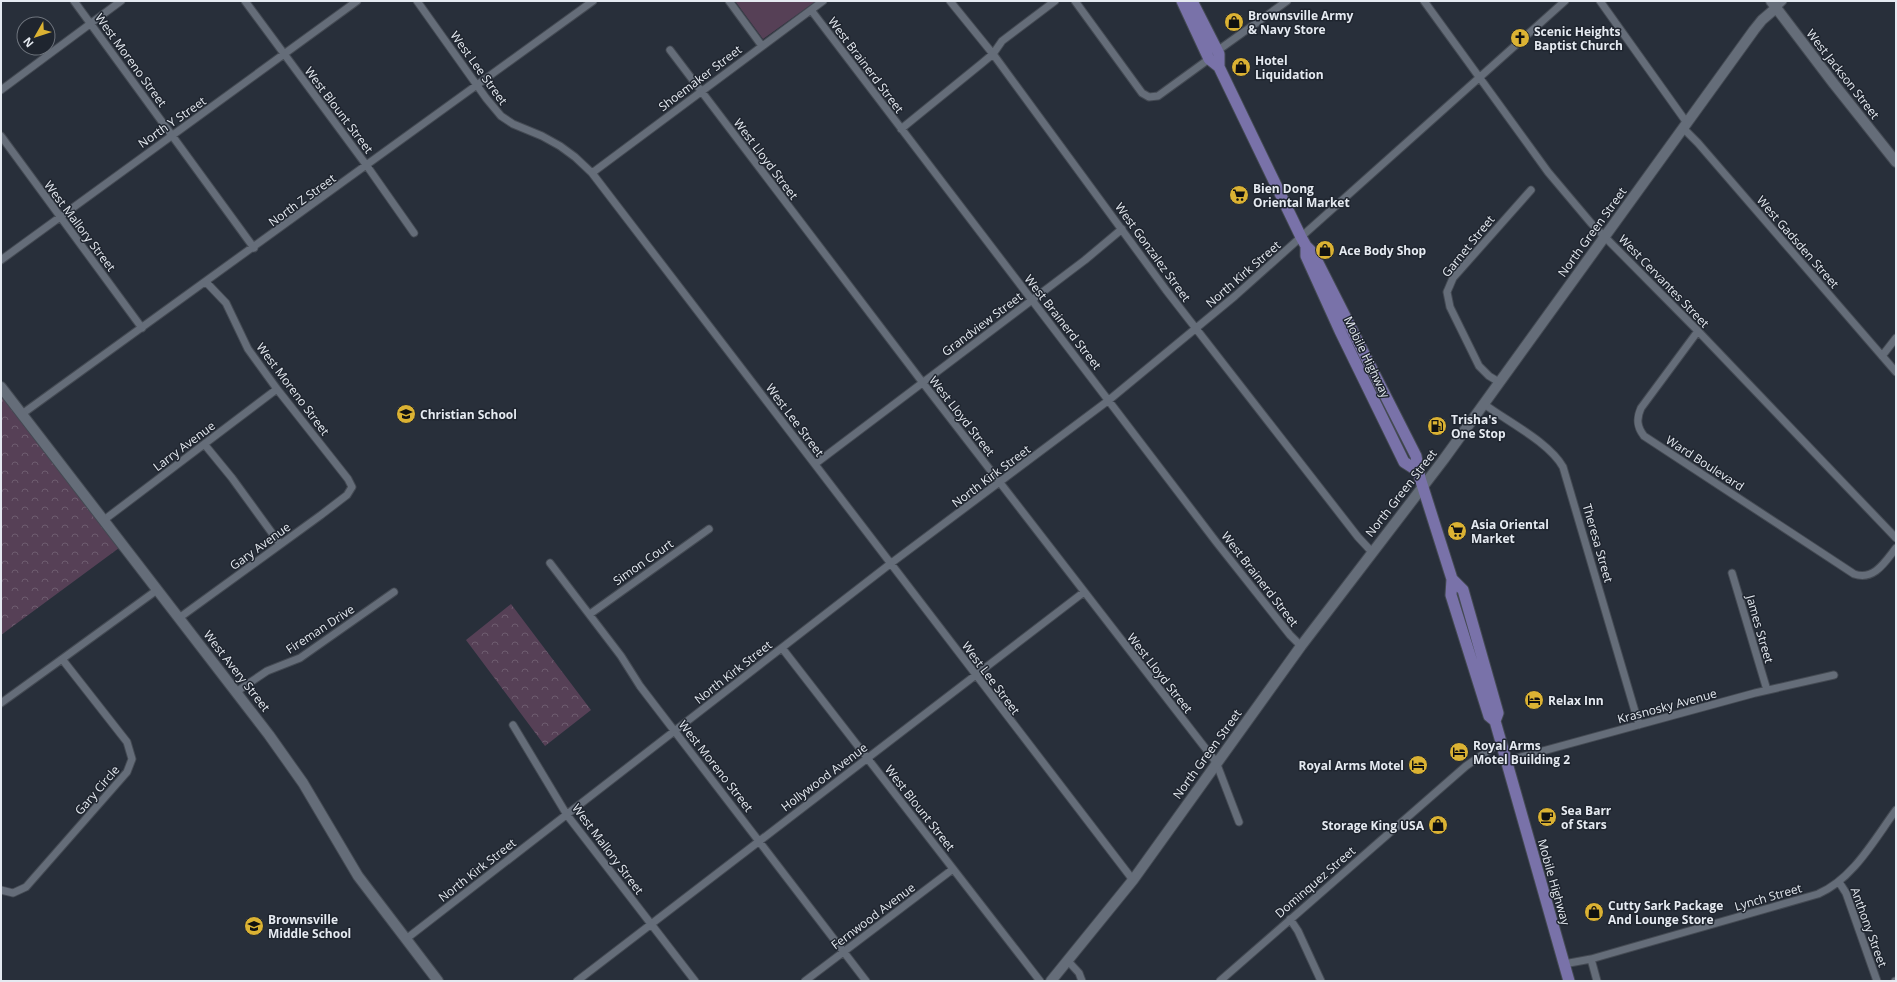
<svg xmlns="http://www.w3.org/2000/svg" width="1897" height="982" viewBox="0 0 1897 982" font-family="'Open Sans',sans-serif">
<defs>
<pattern id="forest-crowns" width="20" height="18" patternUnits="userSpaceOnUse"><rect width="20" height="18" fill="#564056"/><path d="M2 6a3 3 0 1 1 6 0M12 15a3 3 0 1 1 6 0" fill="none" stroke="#6e5c6f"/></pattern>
</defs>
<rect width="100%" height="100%" fill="#282f3a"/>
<!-- forest -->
<path fill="url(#forest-crowns)" d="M1 396 119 548 1 635Z
M511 604 591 710 545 746 466 640Z"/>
<!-- park -->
<path fill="#564056" d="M735 1H816L763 39Z"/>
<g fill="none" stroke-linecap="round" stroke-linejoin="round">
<defs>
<path id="street" d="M74 1 254 248
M245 1 367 166 414 233
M417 1 486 98 501 116 513 124 542 136 560 146 575 157 592 173 1133 880
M729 1 762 46
M950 1 993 54 1166 290 1358 537 1372 552
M1075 1 1142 93 1149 97 1158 96 1209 59
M1424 1 1548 172 1591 223 1698 331 1896 538
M1600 1 1687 123
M1776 8 1783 1
M811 10 1217 543 1290 635 1301 646
M670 50 923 383 1216 762 1239 822
M1217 51 1287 1
M1 90 121 1
M1683 128 1698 143 1896 372
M901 129 981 64 993 54 1002 41 1055 1
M1 136 142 328
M592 173 823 1
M1 260 357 1
M1698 331 1641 408C1636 419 1637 427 1644 436L1854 574C1874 581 1885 562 1896 548
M1882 356 1896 338
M1499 382 1489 376 1479 366 1450 307 1447 292 1453 278 1531 190
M1484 404C1508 422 1549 442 1563 467L1639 725
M22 414 593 1
M205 445 232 478 280 544
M815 464 1085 260 1122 229
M104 520 277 389
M550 563 621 656 640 686 866 981
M1732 573 1767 690
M590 614 709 529
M179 618 321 515 347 495 352 487 348 479 277 389 248 349 226 303 206 282
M782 648 1040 981
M62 659 157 590
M236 692 267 671 300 658 394 592
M1 703 62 659 127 742 132 759 127 772 26 887 13 893 1 890
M513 725 567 815 695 981
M1506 761 1755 693 1834 675
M1839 882 1846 893 1877 981
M1290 919 1298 931 1321 981
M406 939 890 564 1109 400 1235 296 1565 1
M1591 959 1597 981
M1068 961 1079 973 1082 981
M1564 964 1591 959 1818 894C1853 879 1874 840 1896 810
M577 981 1084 592
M805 981 953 869
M1220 981 1466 766 1501 742
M1895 981H1896"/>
<path id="secondary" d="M1771 1 1834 84 1896 162
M1 387 269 735 303 783 358 876 438 981
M1051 981 1133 880 1301 646 1444 459 1754 30 1762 20 1776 8"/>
<path id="primary" d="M1182 1 1209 59 1219 67
M1192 1 1219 54V67L1301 237 1306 246 1313 253 1416 456 1420 478 1452 579 1451 595 1489 716 1495 721
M1306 246V256L1340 331 1404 462 1418 471
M1452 579 1463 590 1498 713 1495 721 1501 742 1569 981"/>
</defs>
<!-- street casing -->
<use href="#street" stroke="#444a53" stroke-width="9"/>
<!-- secondary casing -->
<use href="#secondary" stroke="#444a53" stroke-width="12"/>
<!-- primary casing -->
<use href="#primary" stroke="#444a53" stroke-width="13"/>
<!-- street -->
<use href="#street" stroke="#656d79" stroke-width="7"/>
<!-- secondary -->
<use href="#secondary" stroke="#656d79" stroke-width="10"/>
<!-- primary -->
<use href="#primary" stroke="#7972a9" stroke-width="11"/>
</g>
<!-- icons -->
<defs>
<symbol id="shop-disc" viewBox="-11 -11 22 22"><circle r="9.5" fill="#dbb233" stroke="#1f252f"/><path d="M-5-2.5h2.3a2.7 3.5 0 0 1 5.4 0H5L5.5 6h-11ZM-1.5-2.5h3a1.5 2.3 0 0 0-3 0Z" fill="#111"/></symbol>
<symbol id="church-disc" viewBox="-11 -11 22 22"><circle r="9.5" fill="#dbb233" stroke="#1f252f"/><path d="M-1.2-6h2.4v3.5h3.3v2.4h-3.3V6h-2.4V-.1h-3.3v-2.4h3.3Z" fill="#111"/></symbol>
<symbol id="supermarket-disc" viewBox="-11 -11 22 22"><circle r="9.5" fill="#dbb233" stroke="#1f252f"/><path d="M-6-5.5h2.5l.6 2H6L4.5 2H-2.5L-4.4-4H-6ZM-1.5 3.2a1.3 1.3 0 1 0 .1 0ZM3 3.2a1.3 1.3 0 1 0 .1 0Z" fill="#111"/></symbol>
<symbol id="school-disc" viewBox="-11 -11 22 22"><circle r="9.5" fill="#dbb233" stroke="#1f252f"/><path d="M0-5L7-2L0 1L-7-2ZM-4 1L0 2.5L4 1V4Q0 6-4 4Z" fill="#111"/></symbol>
<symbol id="fuel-disc" viewBox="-11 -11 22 22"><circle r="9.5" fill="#dbb233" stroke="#1f252f"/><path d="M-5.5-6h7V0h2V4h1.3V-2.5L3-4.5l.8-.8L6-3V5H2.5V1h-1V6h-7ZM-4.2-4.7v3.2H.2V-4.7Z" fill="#111"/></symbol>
<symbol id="hotel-disc" viewBox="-11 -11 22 22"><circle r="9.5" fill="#dbb233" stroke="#1f252f"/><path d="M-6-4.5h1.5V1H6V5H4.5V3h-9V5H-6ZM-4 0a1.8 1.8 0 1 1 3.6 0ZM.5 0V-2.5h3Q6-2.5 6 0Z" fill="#111"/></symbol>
<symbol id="cafe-disc" viewBox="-11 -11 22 22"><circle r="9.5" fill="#dbb233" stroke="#1f252f"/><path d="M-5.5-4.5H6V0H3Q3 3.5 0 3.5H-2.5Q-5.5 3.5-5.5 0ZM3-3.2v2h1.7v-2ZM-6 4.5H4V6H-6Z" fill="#111"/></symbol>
</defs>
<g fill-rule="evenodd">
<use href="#shop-disc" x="1223" y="11" width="22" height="22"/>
<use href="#church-disc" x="1509" y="27" width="22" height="22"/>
<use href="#shop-disc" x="1230" y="56" width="22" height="22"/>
<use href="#supermarket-disc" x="1228" y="184" width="22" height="22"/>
<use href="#shop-disc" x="1314" y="239" width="22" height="22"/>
<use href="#school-disc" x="395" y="403" width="22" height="22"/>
<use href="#fuel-disc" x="1426" y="415" width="22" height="22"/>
<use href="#supermarket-disc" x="1446" y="520" width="22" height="22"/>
<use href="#hotel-disc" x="1523" y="689" width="22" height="22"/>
<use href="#hotel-disc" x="1448" y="741" width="22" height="22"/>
<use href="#hotel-disc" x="1407" y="754" width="22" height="22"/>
<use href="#cafe-disc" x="1536" y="806" width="22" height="22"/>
<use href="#shop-disc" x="1427" y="814" width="22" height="22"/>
<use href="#shop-disc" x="1583" y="901" width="22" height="22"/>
<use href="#school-disc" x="243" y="915" width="22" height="22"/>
</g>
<g text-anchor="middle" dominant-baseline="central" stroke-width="3" stroke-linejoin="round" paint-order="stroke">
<!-- poi labels -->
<g font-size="12" font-weight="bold" fill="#e5eaf1" stroke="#1f252f" text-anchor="start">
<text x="1248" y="15">Brownsville Army<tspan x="1248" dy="14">&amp; Navy Store</tspan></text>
<text x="1534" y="31">Scenic Heights<tspan x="1534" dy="14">Baptist Church</tspan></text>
<text x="1255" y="60">Hotel<tspan x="1255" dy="14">Liquidation</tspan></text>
<text x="1253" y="188">Bien Dong<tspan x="1253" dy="14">Oriental Market</tspan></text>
<text x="1339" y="250">Ace Body Shop</text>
<text x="420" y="414">Christian School</text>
<text x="1451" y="419">Trisha's<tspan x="1451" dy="14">One Stop</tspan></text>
<text x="1471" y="524">Asia Oriental<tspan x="1471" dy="14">Market</tspan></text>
<text x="1548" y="700">Relax Inn</text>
<text x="1473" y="745">Royal Arms<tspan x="1473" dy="14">Motel Building 2</tspan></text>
<text x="1404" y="765" text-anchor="end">Royal Arms Motel</text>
<text x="1561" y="810">Sea Barr<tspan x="1561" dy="14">of Stars</tspan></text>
<text x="1424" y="825" text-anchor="end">Storage King USA</text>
<text x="1608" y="905">Cutty Sark Package<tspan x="1608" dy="14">And Lounge Store</tspan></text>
<text x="268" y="919">Brownsville<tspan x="268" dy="14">Middle School</tspan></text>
</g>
<!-- street labels -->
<g font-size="12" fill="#e5eaf1" stroke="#1f252f">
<text transform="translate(131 60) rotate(54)">West Moreno Street</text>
<text transform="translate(866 65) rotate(53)">West Brainerd Street</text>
<text transform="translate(479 68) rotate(54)">West Lee Street</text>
<text transform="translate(1843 74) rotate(52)">West Jackson Street</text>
<text transform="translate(700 78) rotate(-37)">Shoemaker Street</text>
<text transform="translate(339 110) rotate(53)">West Blount Street</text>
<text transform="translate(172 122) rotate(-35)">North Y Street</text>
<text transform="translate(766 159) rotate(53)">West Lloyd Street</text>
<text transform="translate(302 200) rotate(-36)">North Z Street</text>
<text transform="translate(80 226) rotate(53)">West Mallory Street</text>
<text transform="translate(1592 232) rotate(-54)">North Green Street</text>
<text transform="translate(1798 242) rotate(49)">West Gadsden Street</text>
<text transform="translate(1468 246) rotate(-51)">Garnet Street</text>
<text transform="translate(1153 252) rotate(54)">West Gonzalez Street</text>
<text transform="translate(1243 274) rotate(-41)">North Kirk Street</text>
<text transform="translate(1664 281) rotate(46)">West Cervantes Street</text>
<text transform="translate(1063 322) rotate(52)">West Brainerd Street</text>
<text transform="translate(982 324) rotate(-37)">Grandview Street</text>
<text transform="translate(1367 357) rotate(64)">Mobile Highway</text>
<text transform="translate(293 389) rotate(53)">West Moreno Street</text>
<text transform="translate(962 416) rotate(52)">West Lloyd Street</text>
<text transform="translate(795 420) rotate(53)">West Lee Street</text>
<text transform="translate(184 446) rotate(-37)">Larry Avenue</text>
<text transform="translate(1705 463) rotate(33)">Ward Boulevard</text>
<text transform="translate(991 476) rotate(-37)">North Kirk Street</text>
<text transform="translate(1401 493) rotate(-52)">North Green Street</text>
<text transform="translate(1598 543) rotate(74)">Theresa Street</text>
<text transform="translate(260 546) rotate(-36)">Gary Avenue</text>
<text transform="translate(643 562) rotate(-35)">Simon Court</text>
<text transform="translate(1260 579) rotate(52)">West Brainerd Street</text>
<text transform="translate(320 629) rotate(-33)">Fireman Drive</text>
<text transform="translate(1760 629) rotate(74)">James Street</text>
<text transform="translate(237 671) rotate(52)">West Avery Street</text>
<text transform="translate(733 672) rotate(-38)">North Kirk Street</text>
<text transform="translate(1160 673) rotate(52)">West Lloyd Street</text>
<text transform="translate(991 678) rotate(53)">West Lee Street</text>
<text transform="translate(1667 706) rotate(-15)">Krasnosky Avenue</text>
<text transform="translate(1207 754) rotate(-54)">North Green Street</text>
<text transform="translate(716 766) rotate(52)">West Moreno Street</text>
<text transform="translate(824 777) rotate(-37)">Hollywood Avenue</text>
<text transform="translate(97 790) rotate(-49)">Gary Circle</text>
<text transform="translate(920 808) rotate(52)">West Blount Street</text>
<text transform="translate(608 849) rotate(53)">West Mallory Street</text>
<text transform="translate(477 870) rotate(-38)">North Kirk Street</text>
<text transform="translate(1315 882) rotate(-41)">Dominquez Street</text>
<text transform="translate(1554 882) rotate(74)">Mobile Highway</text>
<text transform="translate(1768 897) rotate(-16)">Lynch Street</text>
<text transform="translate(873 916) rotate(-37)">Fernwood Avenue</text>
<text transform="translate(1869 927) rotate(70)">Anthony Street</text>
</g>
</g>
<!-- border -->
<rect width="1897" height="982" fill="none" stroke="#e5eaf1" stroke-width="4"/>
<!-- north arrow -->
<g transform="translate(36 36) rotate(231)"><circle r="19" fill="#1f252f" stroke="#6e747d"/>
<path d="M0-3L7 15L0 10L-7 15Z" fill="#dbb233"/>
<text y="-6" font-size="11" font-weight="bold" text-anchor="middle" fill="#e5eaf1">N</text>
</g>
</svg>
